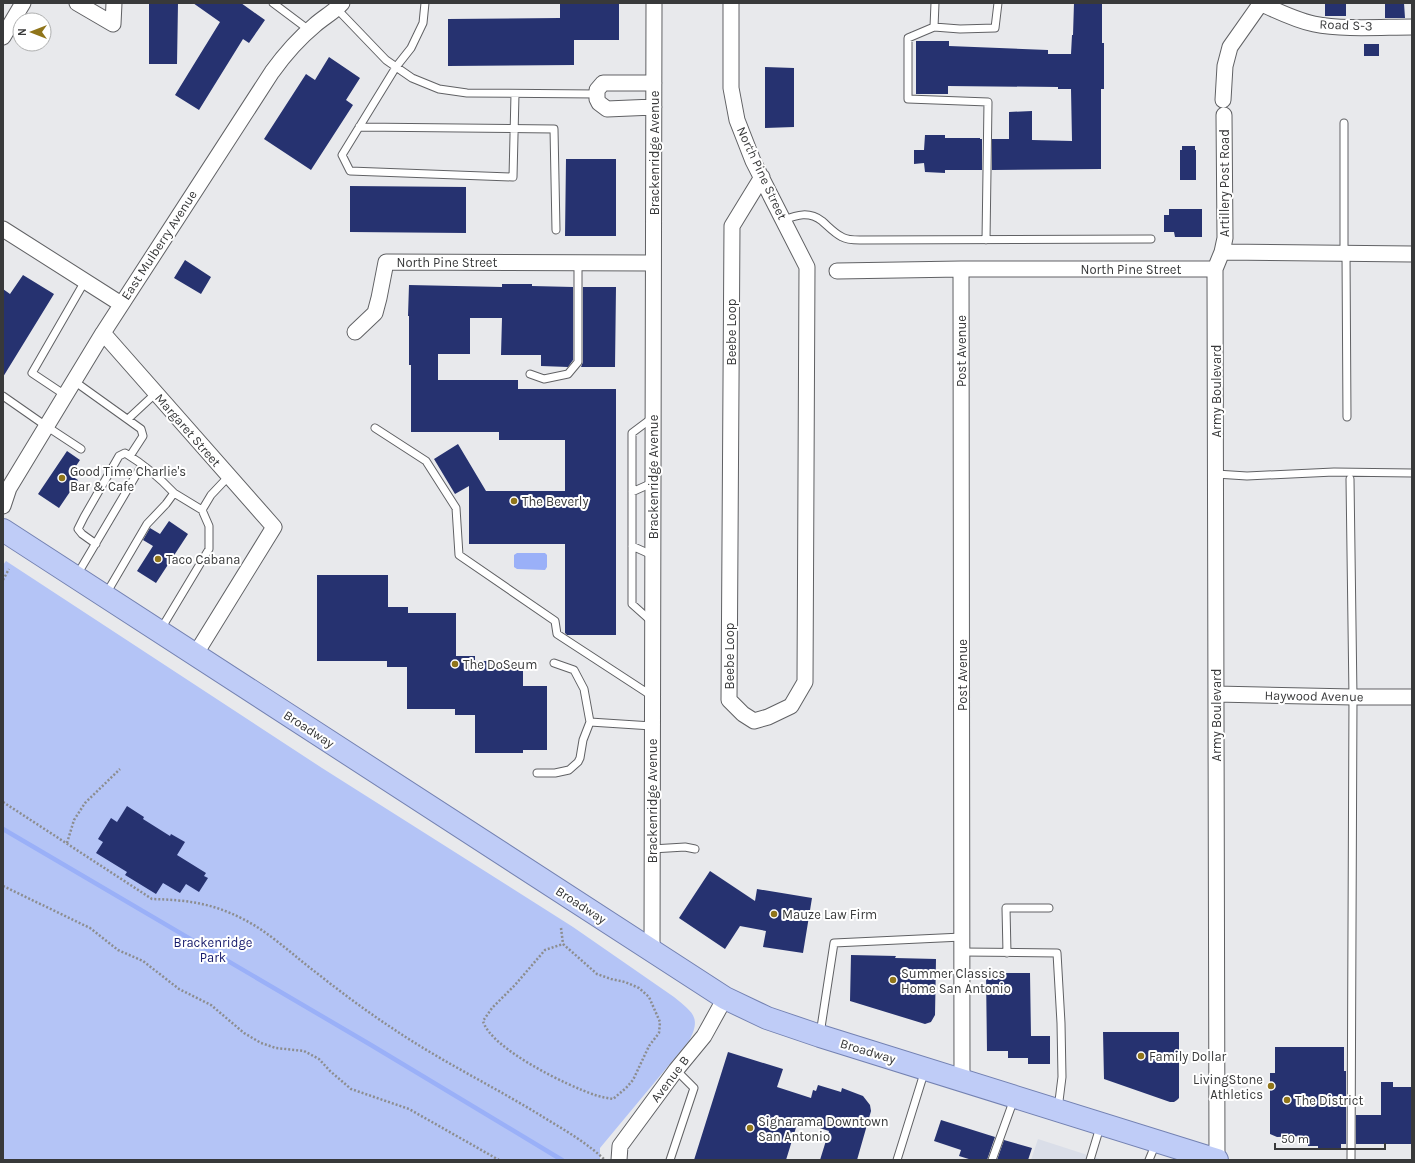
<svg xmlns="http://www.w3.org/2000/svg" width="1415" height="1163" viewBox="0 0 1415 1163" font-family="Karla,sans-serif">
<rect width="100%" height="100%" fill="#e8e9ec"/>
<!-- built -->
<path fill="#dadee8" d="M1038 1139 1103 1160H1031Z"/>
<!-- green -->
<path fill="#b4c4f6" d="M6 561 322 768 573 927 674 997C692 1012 702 1017 689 1041L600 1148V1160H3V565Z"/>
<!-- water -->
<path fill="#9ab0f8" d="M517 553H545L547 555V567L545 570 517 569 514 567V555Z"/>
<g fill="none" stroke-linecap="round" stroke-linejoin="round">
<!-- stream -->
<path stroke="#9ab0f8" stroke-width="4.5" d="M3 829 371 1045 562 1160"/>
</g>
<!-- building -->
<path fill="#263270" d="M149 3H178L177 64H149Z
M193 3H241L265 20 249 43 243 39 199 110 175 95 220 22Z
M560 3H619V40H574V65L448 66V19L560 18Z
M1074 3H1102V43H1104V89H1101V169L992 170V139H1009V112L1032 111V140L1072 141 1071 89H1058V87L948 86V94H916V41H949V46L1048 50V54H1071L1072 35H1073Z
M1325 3H1346V16H1325Z
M1385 3H1404L1405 18H1385Z
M1364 44H1379V56H1364Z
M329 57 360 78 346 100 353 105 311 170 264 139 306 74 315 80Z
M765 67 794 68V127L765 128Z
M925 135H945V138H980V139H982V170H945V173L925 172 924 163 914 164V150H924Z
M1182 146H1195V150H1196V180H1180V150H1182Z
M566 159H616V236H565Z
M350 186 466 187V233L350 232Z
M1169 209H1202V237H1175L1174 232H1164V215H1169Z
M185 260 211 277 201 294 174 278Z
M23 275 54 294 3 377V289L10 294Z
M502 284H532V286L573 287V360L568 367 541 366V355H501L502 318H470V354H438V380H518V389H616V635H567L565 633V544H469V486L455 494 434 459 458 444 486 491H565V440H499V432H411V365H409V316H408L409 285 502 287Z
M583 287H616L615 367H581L583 362Z
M67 451 80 460 70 475 78 480 59 508 38 494Z
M169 521 188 534 156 583 137 571 153 546 143 540 150 528 160 534Z
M317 575H388V607H408V613H456V656H475V661H523V686H547V750H523V753H475V715H455V709H407V667H387V661H317Z
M127 806 144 817 143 819 170 836 171 834 185 842 177 855 206 873 204 876 208 878 199 892 186 884 180 893 163 883 156 894 125 875 127 872 96 853 103 842 98 839 111 818 117 822Z
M710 871 755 901 757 889 812 898 803 953 763 947 766 931 740 926 725 949 679 918Z
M851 955 896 956 895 958 936 959 935 1015 931 1022 925 1024 850 1001Z
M986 973H1030L1031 1036H1050V1064H1028V1058H1008V1051H987Z
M1103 1032H1179V1098L1177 1100 1174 1102H1170L1104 1079Z
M1275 1047H1344V1071H1346V1144H1341V1149H1318V1146H1308V1136L1277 1137 1270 1134V1073H1275Z
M728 1052 783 1069 777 1087 811 1098 813 1090 816 1091 818 1085 841 1092 842 1088 863 1096 870 1105 871 1111 857 1160H820L829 1131 798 1121 786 1160H694Z
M1381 1082H1393V1087H1412V1144H1356V1115H1381Z
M941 1120 995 1137 987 1160H972L959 1156 961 1150 934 1141Z
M1004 1140 1032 1148 1028 1160H997Z"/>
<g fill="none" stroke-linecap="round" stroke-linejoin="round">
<defs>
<path id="lane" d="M273 3 309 30
M425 3 423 23 411 48 396 67 342 155 350 171 513 177 515 94
M935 3 934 27 960 29 995 28 998 3
M337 9 386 60 412 78 439 89 467 93 596 94
M934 27 908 38V99L988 102 986 240
M359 127 554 129 556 230
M783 220C797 215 809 211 822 221 829 227 834 233 842 237 847 240 854 240 860 240L1151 239
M1344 253V123
M1346 253 1347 417
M530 374 544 379 568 374 578 362V262
M74 381 141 429 143 436 130 456
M65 395 32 373 85 281
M3 396 46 426 81 449
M128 419 156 393
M375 428 426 461 456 508 459 555 555 621 557 634 652 696
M1216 474 1247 476 1334 472 1412 473
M1350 479 1353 697 1351 1160
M632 492 652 483
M96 544 82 534 78 529 84 517 119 456 125 453C143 464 159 477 174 493
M632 546 652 555
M77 575 142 465
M106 594 147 524 166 504 174 493 202 510
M651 621 632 604V433L652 418
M161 629 209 549V526L202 510 211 495 229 476
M554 663 574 670 584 689 590 722 652 726
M537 773H555L569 770 578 762 580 758 583 740 590 722
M652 849 685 847 695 849
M962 952 1057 953 1061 1023 1062 1077 1058 1109
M1007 953 1006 908H1049
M820 1034 834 943 962 937
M670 1160 694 1088 676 1070
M897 1160 925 1070
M992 1160 1014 1099
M1090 1160 1100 1127
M1149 1160 1156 1143"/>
<path id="street" d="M77 3 113 24 114 3
M731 3V88L737 120 753 161 807 267 805 682 791 706 768 717 754 721 743 714 729 700 732 226 762 177
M1260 3C1277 11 1295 20 1314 24 1343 30 1382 27 1412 27
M3 37 23 3
M1223 100 1225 66 1230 47 1261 3
M654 107 607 109 599 103 597 99V90L603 83H654
M3 229 121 304
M1222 252 1412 254
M961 269 962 1081
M837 271 961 269H1215
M355 332 375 313 379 298 386 262 653 263
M103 333 274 527 195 655
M3 506 9 488 103 333 272 72C285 54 298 39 315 25 324 17 334 12 342 3
M1216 694 1353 697H1412
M652 951 654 3
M619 1160 620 1146 676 1070 704 1036 725 998
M1217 1160 1215 269 1222 252 1225 238 1224 115"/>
<path id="primary" d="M3 530 725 998 767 1018 820 1036 1217 1160"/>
</defs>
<!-- lane casing -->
<use href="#lane" stroke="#606164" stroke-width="9"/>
<!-- street casing -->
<use href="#street" stroke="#606164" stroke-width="17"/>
<!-- primary casing -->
<use href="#primary" stroke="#7482b2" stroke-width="24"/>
<!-- path -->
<path stroke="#8c8d8f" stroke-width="2.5" stroke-dasharray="2 2" stroke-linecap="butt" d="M3 580 9 569
M3 802 152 899C187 900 212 903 243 919 263 929 282 945 299 959 329 983 360 1007 392 1028 442 1062 497 1088 548 1120 568 1132 588 1144 605 1160
M67 843 74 820 85 803 120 769
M3 886 90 928 118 950 143 961 179 989 211 1005 244 1033 261 1043 276 1048 304 1051 319 1059 330 1071 351 1089 409 1109 499 1160
M561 928 563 944
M563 944 597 974 611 979 625 982 639 988 649 997 660 1022 659 1033 649 1046 633 1080 626 1088 613 1099C607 1098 601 1097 595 1095 568 1086 491 1049 483 1021L492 1008 515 985 545 950Z"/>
<!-- lane -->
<use href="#lane" stroke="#fff" stroke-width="7"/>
<!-- street -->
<use href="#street" stroke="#fff" stroke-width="15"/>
<!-- primary -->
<use href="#primary" stroke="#bfccf7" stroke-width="22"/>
</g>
<!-- markers -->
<g fill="#90751a" stroke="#fff" stroke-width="1.5">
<circle cx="62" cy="478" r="4"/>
<circle cx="514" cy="501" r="4"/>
<circle cx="158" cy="559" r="4"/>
<circle cx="455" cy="664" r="4"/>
<circle cx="774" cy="914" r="4"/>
<circle cx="893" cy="980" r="4"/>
<circle cx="1141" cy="1056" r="4"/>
<circle cx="1271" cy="1086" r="4"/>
<circle cx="1287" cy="1100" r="4"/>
<circle cx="750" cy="1128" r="4"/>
</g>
<g text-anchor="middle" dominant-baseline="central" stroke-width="4" stroke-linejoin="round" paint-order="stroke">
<!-- street labels -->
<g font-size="13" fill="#38393a" stroke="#fff">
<text transform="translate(1346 25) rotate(2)">Road S-3</text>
<text transform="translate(654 153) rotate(-90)">Brackenridge Avenue</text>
<text transform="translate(762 173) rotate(65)">North Pine Street</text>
<text transform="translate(1224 183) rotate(-90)">Artillery Post Road</text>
<text transform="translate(159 245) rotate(-57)">East Mulberry Avenue</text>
<text x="447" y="262">North Pine Street</text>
<text x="1131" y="269">North Pine Street</text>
<text transform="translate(731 332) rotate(-90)">Beebe Loop</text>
<text transform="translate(961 351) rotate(-90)">Post Avenue</text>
<text transform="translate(1216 391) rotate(-90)">Army Boulevard</text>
<text transform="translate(188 430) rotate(49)">Margaret Street</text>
<text transform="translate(653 477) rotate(-90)">Brackenridge Avenue</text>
<text transform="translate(729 656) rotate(-90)">Beebe Loop</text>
<text transform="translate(962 675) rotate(-90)">Post Avenue</text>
<text transform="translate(1314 696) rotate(1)">Haywood Avenue</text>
<text transform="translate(1216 715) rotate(-90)">Army Boulevard</text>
<text transform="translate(309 729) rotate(33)">Broadway</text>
<text transform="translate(652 801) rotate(-90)">Brackenridge Avenue</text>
<text transform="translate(581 905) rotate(33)">Broadway</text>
<text transform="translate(868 1051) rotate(17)">Broadway</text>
<text transform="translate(670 1079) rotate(-53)">Avenue B</text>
</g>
<!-- poi labels -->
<g font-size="13" fill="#38393a" stroke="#fff" text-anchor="start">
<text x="70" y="471">Good Time Charlie's<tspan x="70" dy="15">Bar &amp; Cafe</tspan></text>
<text x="522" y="501">The Beverly</text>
<text x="166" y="559">Taco Cabana</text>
<text x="463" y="664">The DoSeum</text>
<text x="782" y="914">Mauze Law Firm</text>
<text x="901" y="973">Summer Classics<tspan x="901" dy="15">Home San Antonio</tspan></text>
<text x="1149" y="1056">Family Dollar</text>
<text x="1263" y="1079" text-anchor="end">LivingStone<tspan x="1263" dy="15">Athletics</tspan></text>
<text x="1295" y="1100">The District</text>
<text x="758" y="1121">Signarama Downtown<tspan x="758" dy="15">San Antonio</tspan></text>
</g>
<!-- park labels -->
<g font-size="13" fill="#151a6b" stroke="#fff">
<text x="213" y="942">Brackenridge<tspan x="213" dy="15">Park</tspan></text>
</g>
</g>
<!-- border -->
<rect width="1415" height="1163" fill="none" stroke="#38393a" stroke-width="8"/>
<!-- north arrow -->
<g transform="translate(32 32) rotate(270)"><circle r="19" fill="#ffffff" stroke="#afb0b0"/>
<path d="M0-3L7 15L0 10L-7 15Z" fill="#90751a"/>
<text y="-6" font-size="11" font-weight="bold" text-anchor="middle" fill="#38393a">N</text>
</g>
<!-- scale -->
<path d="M1275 1143v6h110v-6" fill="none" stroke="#38393a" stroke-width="2"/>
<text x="1281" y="1143" font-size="12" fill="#38393a" stroke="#ffffff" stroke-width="3" paint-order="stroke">50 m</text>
</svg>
